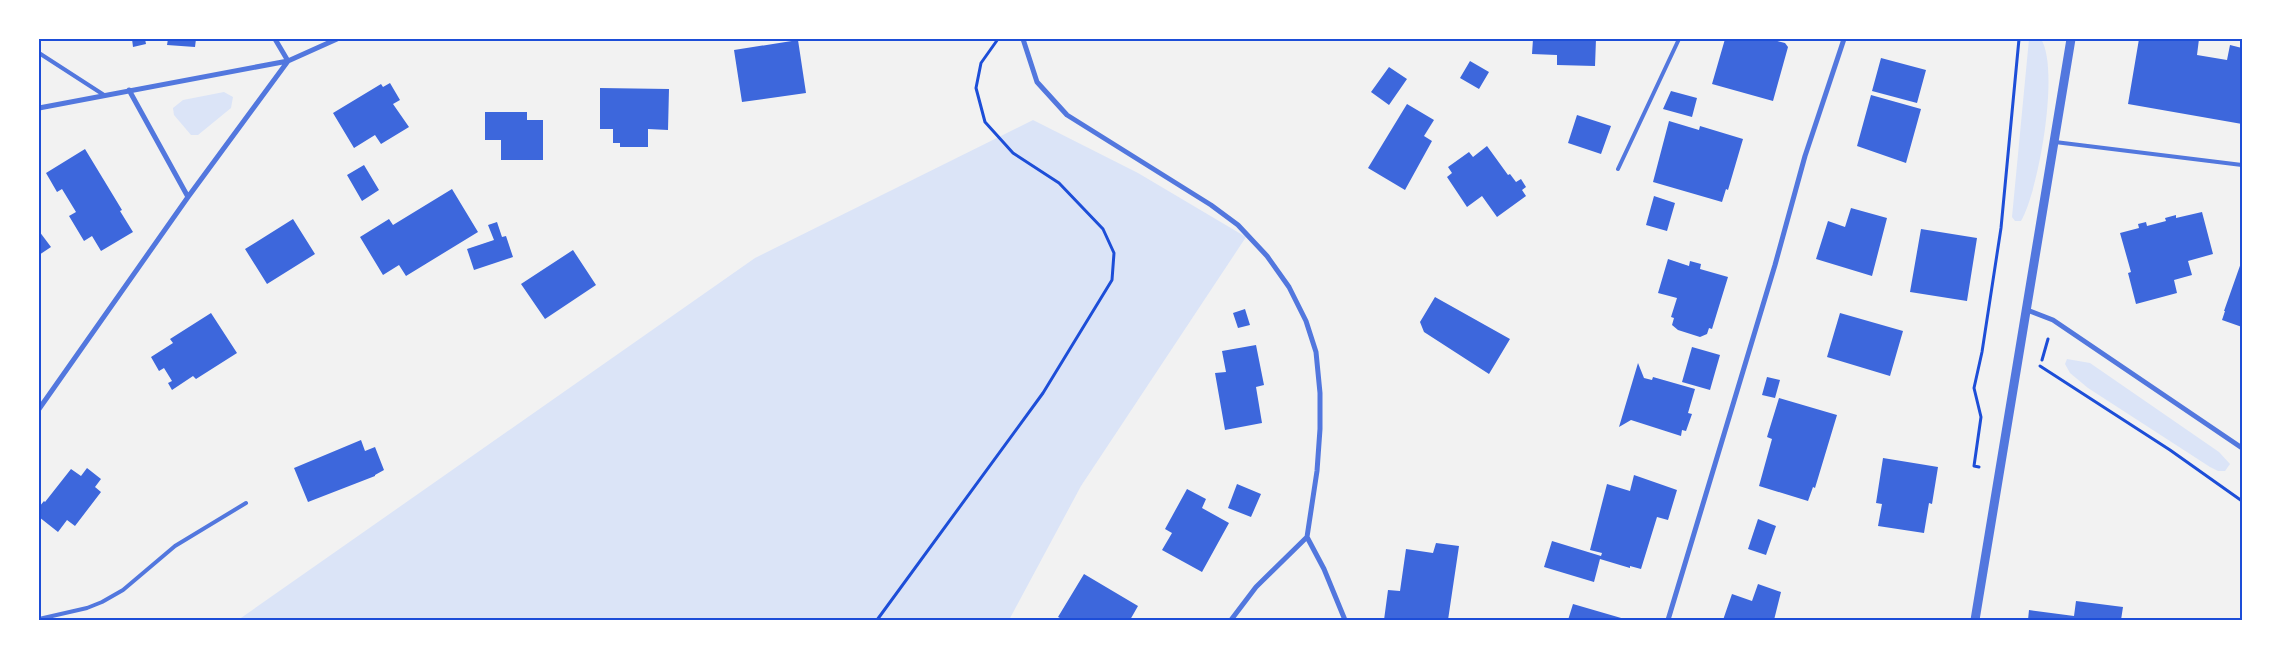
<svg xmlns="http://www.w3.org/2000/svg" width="2281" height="659" font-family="Montserrat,sans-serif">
<rect width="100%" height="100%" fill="#f2f2f2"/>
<!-- green -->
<path fill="#dbe4f7" d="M2029,39h12c19,30 -2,151 -20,182h-6l-3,-4z
M224,92l9,5 -2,11 -33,27h-7l-17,-20 -1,-7 10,-8z
M1033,120l105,53 108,64 -165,249 -72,134h-771l517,-362z
M2067,359l23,4 129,89 11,12 -5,7h-7l-8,-4 -122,-79 -18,-15 -5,-9z"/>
<!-- building -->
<path fill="#3d67dc" d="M132,39h13l1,5 -13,3z
M168,39h28l-1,8 -28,-2z
M1533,39h63l-1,27 -38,-1v-10l-25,-1z
M1725,39h45l15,4 3,4 -15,54 -61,-17z
M2139,39h60l-2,16 30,5 3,-15 12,3v76l-114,-20z
M798,40l8,53 -64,9 -8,-52z
M1881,58l45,12 -9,33 -45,-12z
M1470,61l19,11 -10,17 -19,-11z
M1389,67l18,12 -18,26 -18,-13z
M390,83l10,17 -7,4 16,23 -28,17 -6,-9 -21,13 -21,-35 48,-29 2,3z
M600,88l69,1 -1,41 -20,-1v18h-28v-4h-7v-14h-13z
M1671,91l26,7 -5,19 -29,-8z
M1871,95l50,14 -15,54 -49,-17z
M1407,104l27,16 -10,16 8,5 -27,49 -37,-22z
M485,112h42v8h16v40h-42v-20h-16z
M1577,115l34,11 -10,28 -33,-11z
M1669,121l30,9 1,-4 43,13 -15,51 -2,-1 -4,13 -69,-20z
M1487,146l21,29 2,-1 6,8 5,-3 5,8 -4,3 4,6 -29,21 -15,-21 -15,11 -20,-30 5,-4 -4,-6 21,-15 4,5z
M85,149l37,61 -2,1 13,21 -32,19 -9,-15 -8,5 -15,-25 7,-4 -14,-23 -5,3 -11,-19z
M364,165l15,25 -17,11 -15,-26z
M452,189l26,43 -72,44 -7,-11 -16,10 -23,-38 29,-18 4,6z
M1654,196l21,7 -8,28 -21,-6z
M1851,208l36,10 -15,58 -56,-17 12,-38 17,6z
M2202,212l11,42 -25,7 4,14 -18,5 3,13 -41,11 -8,-31 3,-1 -11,-39 19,-5 -1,-4 8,-2 1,4 19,-5 -1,-3 11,-3v3z
M293,219l22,35 -48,30 -22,-35z
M497,222l5,15 4,-1 7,21 -39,13 -7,-21 27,-9 -6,-15z
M1921,229l56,9 -10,63 -57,-9z
M39,231l12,16 -12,8z
M573,250l23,35 -51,34 -24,-35z
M1668,259l21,7 1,-5 11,3 -1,5 28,8 -16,52 -3,-1 -2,6 -7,3 -22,-7 -6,-5 2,-7 -3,-1 6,-19 -19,-5z
M2242,260v67l-20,-7 3,-9h-1z
M1435,297l75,42 -21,35 -65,-42 -4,-10z
M1245,309l5,16 -12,3 -5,-15z
M211,313l26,40 -41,26 -3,-3 -21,14 -4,-7 4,-2 -8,-13 -5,3 -8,-14 22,-14 -3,-4z
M1840,313l63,18 -13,45 -63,-19z
M1256,345l8,40 -8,2 6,36 -37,7 -10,-57 11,-1 -4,-21z
M1692,347l28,8 -10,35 -28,-8z
M1638,363l6,15 8,2 1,-3 42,12 -7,24 4,1 -6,17 -4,-1 -1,6 -50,-16 -12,7z
M1767,377l13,3 -5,18 -13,-3z
M1779,398l58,17 -22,73 -2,-1 -5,14 -49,-15 13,-47 -5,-2z
M361,440l4,11 10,-4 9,23 -9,5v1l-67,26 -14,-34z
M1883,458l55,9 -6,37 -3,-1 -5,30 -46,-7 4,-22 -6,-1z
M87,468l14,11 -6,8 6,5 -26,34 -8,-6 -9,12 -19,-15v-10l5,-6 1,1 26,-33 10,7z
M1634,475l43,15 -9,30 -11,-3 -16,52 -11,-3v2l-30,-9 -6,23 -50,-15 8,-26 49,15 1,-3 -12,-3 17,-66 23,7z
M1237,484l24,10 -10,23 -23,-9z
M1187,489l19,10 -4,9 27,15 -27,49 -40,-22 10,-17 -7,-4z
M1758,519l18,7 -10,29 -18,-6z
M1436,543l23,3 -11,74h-64l4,-30 12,1 6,-42 27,4z
M1084,574l54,32 -8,14h-66l-6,-3z
M1758,584l23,8 -7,28h-51l9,-26 20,7z
M2076,601l47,6 -2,13h-93l1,-10 45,6z
M1573,604l55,16h-60z"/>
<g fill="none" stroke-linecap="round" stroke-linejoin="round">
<!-- path -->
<path stroke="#1d4ed8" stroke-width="3" d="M2042,360l6,-21
M2040,366l130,84 72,51
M1979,467l-5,-1 7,-49 -7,-29 8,-36 19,-124 18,-189
M877,620l166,-227 69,-113 2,-27 -11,-24 -44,-46 -46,-30 -28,-31 -9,-34 5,-25 17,-24"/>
<!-- service -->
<path stroke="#5277de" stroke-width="4" d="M39,53l65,42
M2055,142l187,23
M1618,169l61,-130
M39,619l48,-11 15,-6 21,-12 52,-44 71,-43"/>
<!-- minor -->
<path stroke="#5277de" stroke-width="5" d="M1023,39l14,43 30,33 144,90 27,20 29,31 22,31 17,34 10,31 4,41v36l-3,42 -10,66 17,32 21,51
M129,90l59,107
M39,108l249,-47 49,-22
M2027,310l26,10 189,128
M39,409l149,-212 100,-136 -13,-22
M1231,620l25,-33 51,-50
M1668,620l107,-355 30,-109 39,-117"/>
<!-- tertiary -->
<path stroke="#5277de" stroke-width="9" d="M1975,620l96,-581"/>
</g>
<!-- border -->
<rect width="2281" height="659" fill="none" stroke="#ffffff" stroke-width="80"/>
<rect x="40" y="40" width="2201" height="579" fill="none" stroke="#1d4ed8" stroke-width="2"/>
</svg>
